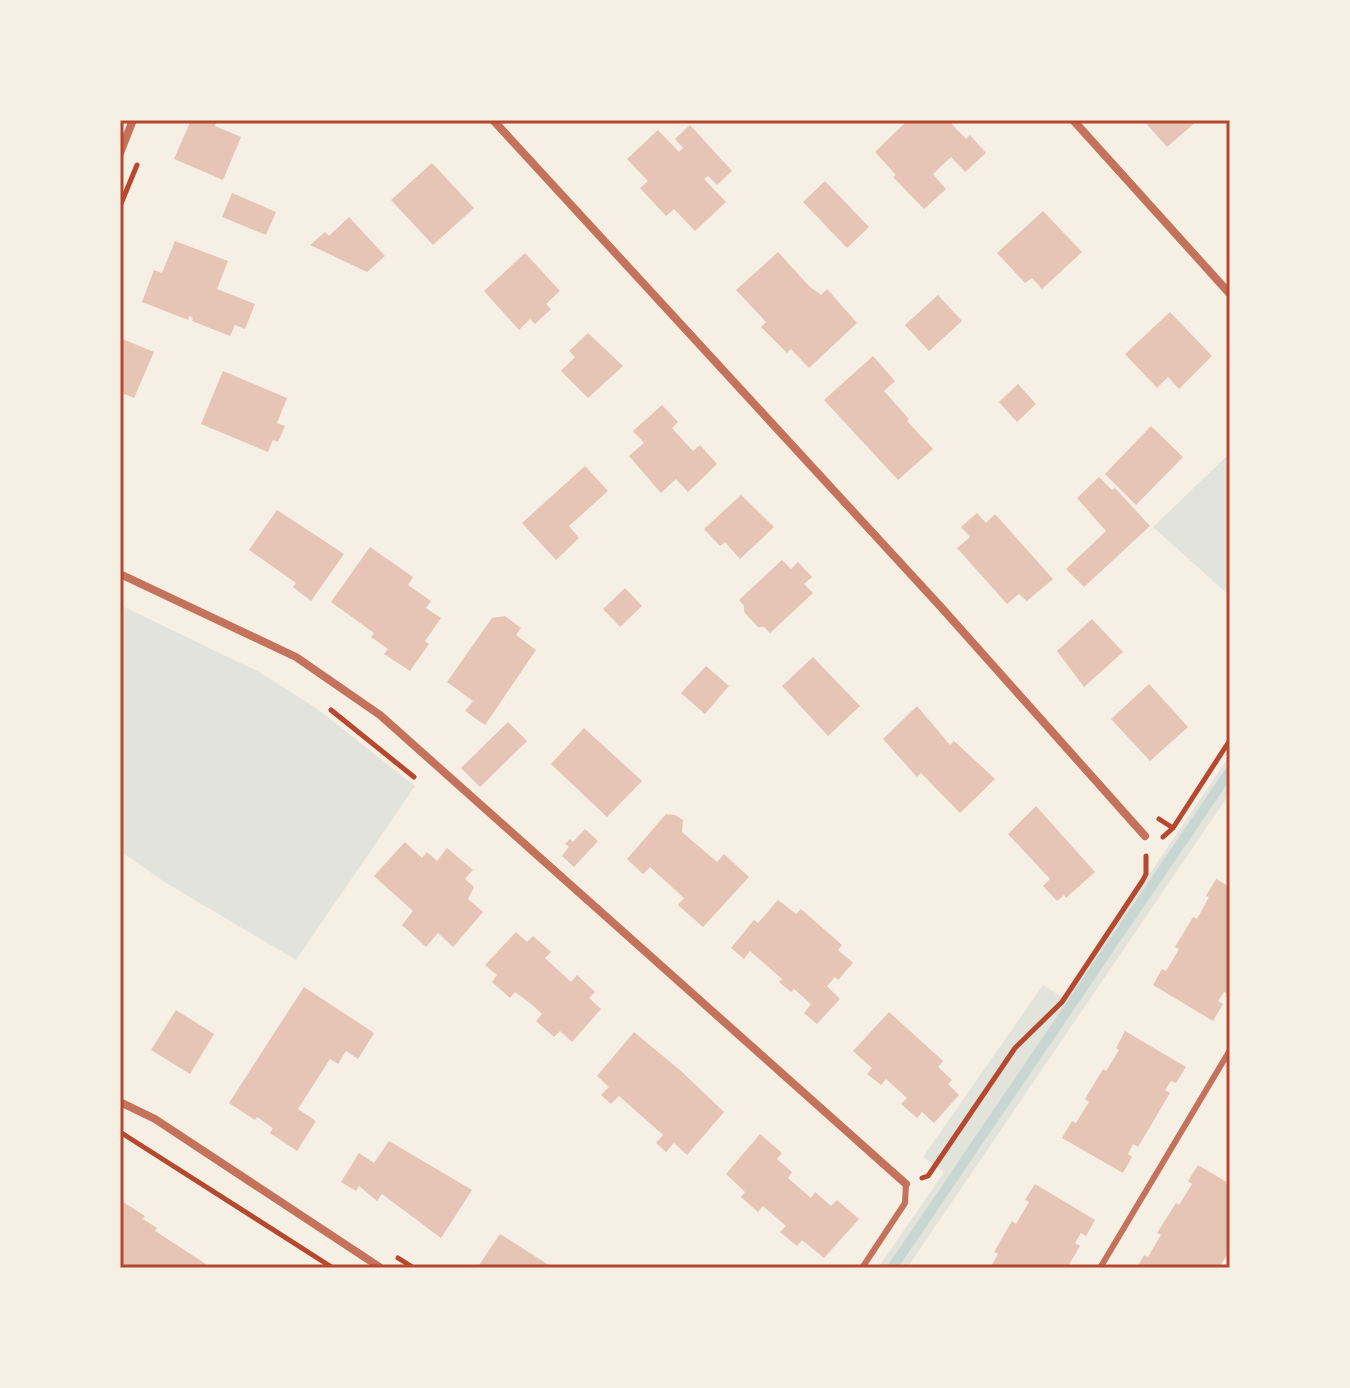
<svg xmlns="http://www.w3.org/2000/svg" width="1350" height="1388" font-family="Spectral,serif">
<rect width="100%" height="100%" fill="#f6efe4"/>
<!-- green -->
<path fill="#e2e4dc" d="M1230,453v143l-77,-69z
M120,605l139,67 57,36 99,78 -119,174 -130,-77 -46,-32z
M1230,755v38l-323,475h-29l66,-96 -21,-15 120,-172 22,14z"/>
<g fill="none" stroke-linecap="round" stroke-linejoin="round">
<!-- stream -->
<path stroke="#c9d6d2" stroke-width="10" d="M892,1268l338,-497"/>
</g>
<!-- building -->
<path fill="#e6c5b7" d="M191,120h26l-2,6 26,11 -18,43 -49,-21z
M908,120h40l18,19 4,-4 16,18 -21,19 -14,-15 -18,17 13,15 -22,20 -31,-32 3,-2 -21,-23z
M1143,120h55l-31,27z
M690,125l42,46 -15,14 -9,-9 -4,3 22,23 -31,29 -21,-22 -8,7 -12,-13 -14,-15 8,-7 -21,-22 31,-29 21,22 4,-4 -8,-9z
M432,163l42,45 -41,37 -42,-45z
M825,181l44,46 -22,21 -44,-46z
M232,193l44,19 -10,23 -44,-18z
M1043,211l39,41 -40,37 -10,-11 -7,5 -28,-30z
M349,217l36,39 -18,16 -57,-27 15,-13 4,4z
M175,241l53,20 -11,28 38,15 -10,25 -10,-4 -5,11 -38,-15 1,-3 -4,-2 -1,4 -46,-18 12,-32 8,3z
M778,252l31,34 12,9 6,-6 30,34 -48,45 -18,-19 -4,4 -26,-26 5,-5 -30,-32z
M525,253l35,38 -14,13 5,5 -16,15 -5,-5 -11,11 -35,-39z
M938,295l24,26 -33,30 -24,-26z
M1170,312l42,44 -33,33 -11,-12 -11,11 -32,-34z
M588,333l35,33 -35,32 -27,-27 14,-14 -6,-6z
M120,338l34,14 -20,46 -14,-6z
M873,356l22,25 -11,10 25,28 -2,2 26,28 -35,31 -74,-80z
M223,371l64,27 -10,25 8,3 -7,16 -5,-2 -5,12 -67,-28z
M1018,384l18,20 -19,18 -18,-20z
M662,405l16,17 -6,6 10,11 11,12 7,-6 17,19 -29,28 -12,-13 -15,14 -32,-37 15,-13 -11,-12z
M1151,426l32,31 -47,48 -31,-31z
M585,466l23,25 -39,35 10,12 -23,22 -34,-37z
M1099,477l13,13 3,-2 35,38 -66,61 -18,-18 40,-38 -29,-33z
M741,495l33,32 -34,32 -15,-17 -5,4 -16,-17z
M277,510l67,44 -33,47 -18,-14 3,-4 -47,-33z
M977,513l9,10 9,-9 58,65 -26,22 -8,-7 -12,10 -50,-56 13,-11 -9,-10z
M370,547l43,30 -5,8 23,16 -5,7 15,10 -16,23 4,3 -19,27 -26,-17 4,-5 -17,-12 3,-4 -43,-31z
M782,560l9,9 7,-7 14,15 -8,7 9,9 -43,40 -6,-6h-6l-14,-15v-6l-5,-6z
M625,588l17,18 -22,21 -17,-18z
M505,616l16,12 -5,7 20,15 -51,75 -20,-14 8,-10 -26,-19 45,-64z
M1092,619l31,33 -39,35 -27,-36z
M813,657l47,49 -32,30 -46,-50z
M706,666l23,20 -24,28 -24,-21z
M1149,684l39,43 -38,34 -39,-42z
M917,706l33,39 4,-4 41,38 -35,34 -39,-40 -4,4 -34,-38z
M508,722l19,19 -47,46 -19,-19z
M584,728l58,53 -35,36 -56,-53z
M1036,806l59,66 -29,26 -2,-3 -7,6 -14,-15 7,-7 -42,-45z
M666,814l9,1 8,5 -1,12 35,30 7,-8 25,23 -46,50 -25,-22 6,-7 -34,-31 -7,7 -16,-15z
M585,829l13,12 -24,26 -12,-11 7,-9 -4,-3 5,-5 3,3z
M405,842l17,16 5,-6 10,9 10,-13 26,22 -8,9 9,8 -6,12 15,13 -30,35 -15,-14 -12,14 -24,-22 11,-14 -39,-35z
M1216,879l14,8v105l-2,2 -4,-2 -6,9 5,3 -10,17 -60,-36 9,-16 4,2 13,-22 -4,-2 18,-30 4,2 12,-22 -3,-1z
M778,900l18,14 5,-5 41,36 -4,5 15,13 -15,17 -3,-3 -8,9 13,13 -23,25 -13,-11 7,-9 -17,-15 -3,3 -12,-10 3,-3 -32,-28 -6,8 -13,-11 23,-28 4,3z
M516,932l11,10 6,-6 18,16 -6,6 26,24 6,-7 18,17 -6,6 12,11 -29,33 -12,-11 -6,6 -18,-16 6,-7 -12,-11 -15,-11 -5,6 -18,-16 5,-7 -12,-10z
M304,987l70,46 -16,26 -12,-8 -8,13 -8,-5 -32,50 18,12 -19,30 -27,-18 3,-5 -16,-11 -2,3 -26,-17z
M176,1010l38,24 -24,40 -39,-24z
M889,1012l54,49 -5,6 14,13 -4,4 11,11 -25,28 -12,-11 -5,6 -16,-14 6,-6 -21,-19 -5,6 -14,-11 5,-6 -19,-17z
M1125,1031l61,36 -10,16 -5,-2 -6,9 5,3 -32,54 -5,-3 -5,10 4,3 -9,16 -61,-35 10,-17 4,2 13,-21 -4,-3 18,-30 3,2 13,-21 -3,-2z
M634,1032l47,39 43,41 -37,43 -13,-12 -8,9 -10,-9 7,-8 -44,-39 -8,8 -10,-9 8,-8 -12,-11z
M760,1134l22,19 -5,6 15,13 -4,6 23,20 4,-6 16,14 6,-6 22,19 -35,39 -22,-18 -5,6 -17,-14 6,-6 -23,-20 -5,6 -17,-15 4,-5 -19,-18z
M389,1141l83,49 -31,48 -59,-44 -5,7 -18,-15 -3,5 -15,-9 18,-29 15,10z
M1198,1165l32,19v65l-3,6 -8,13h-82l7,-13 4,2 13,-22 -4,-2 19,-30 3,2 13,-21 -4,-3z
M1035,1184l60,36 -9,16 -5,-3 -6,10 5,3 -13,22h-77l8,-14 -4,-2 18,-31 4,3 13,-22 -4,-2z
M120,1200l25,16 -2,3 14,9 -2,3 57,37h-92z
M500,1234l44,28 9,6h-76z"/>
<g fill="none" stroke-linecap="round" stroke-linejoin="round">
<!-- path -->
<path stroke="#b5482f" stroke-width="5" d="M120,206l17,-41
M331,710l83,67
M1159,819l14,9
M1163,837l10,-9 57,-88
M120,1132l213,136
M922,1178l6,-2 87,-128 47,-46 81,-122 3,-6v-18
M398,1258l16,10"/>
<!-- service -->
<path stroke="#c5725c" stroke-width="6" d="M862,1268l43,-65 1,-19
M1100,1268l130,-218"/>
<!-- minor -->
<path stroke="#c5725c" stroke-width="8" d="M493,120l447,486 205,230
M1073,120l157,174
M120,153l13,-33
M120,574l176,83 84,58 526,469
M120,1102l35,17 226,149"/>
</g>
<!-- border -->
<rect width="1350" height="1388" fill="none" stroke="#f6efe4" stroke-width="244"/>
<rect x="122" y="122" width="1106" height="1144" fill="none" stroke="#b5482f" stroke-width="3"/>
</svg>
